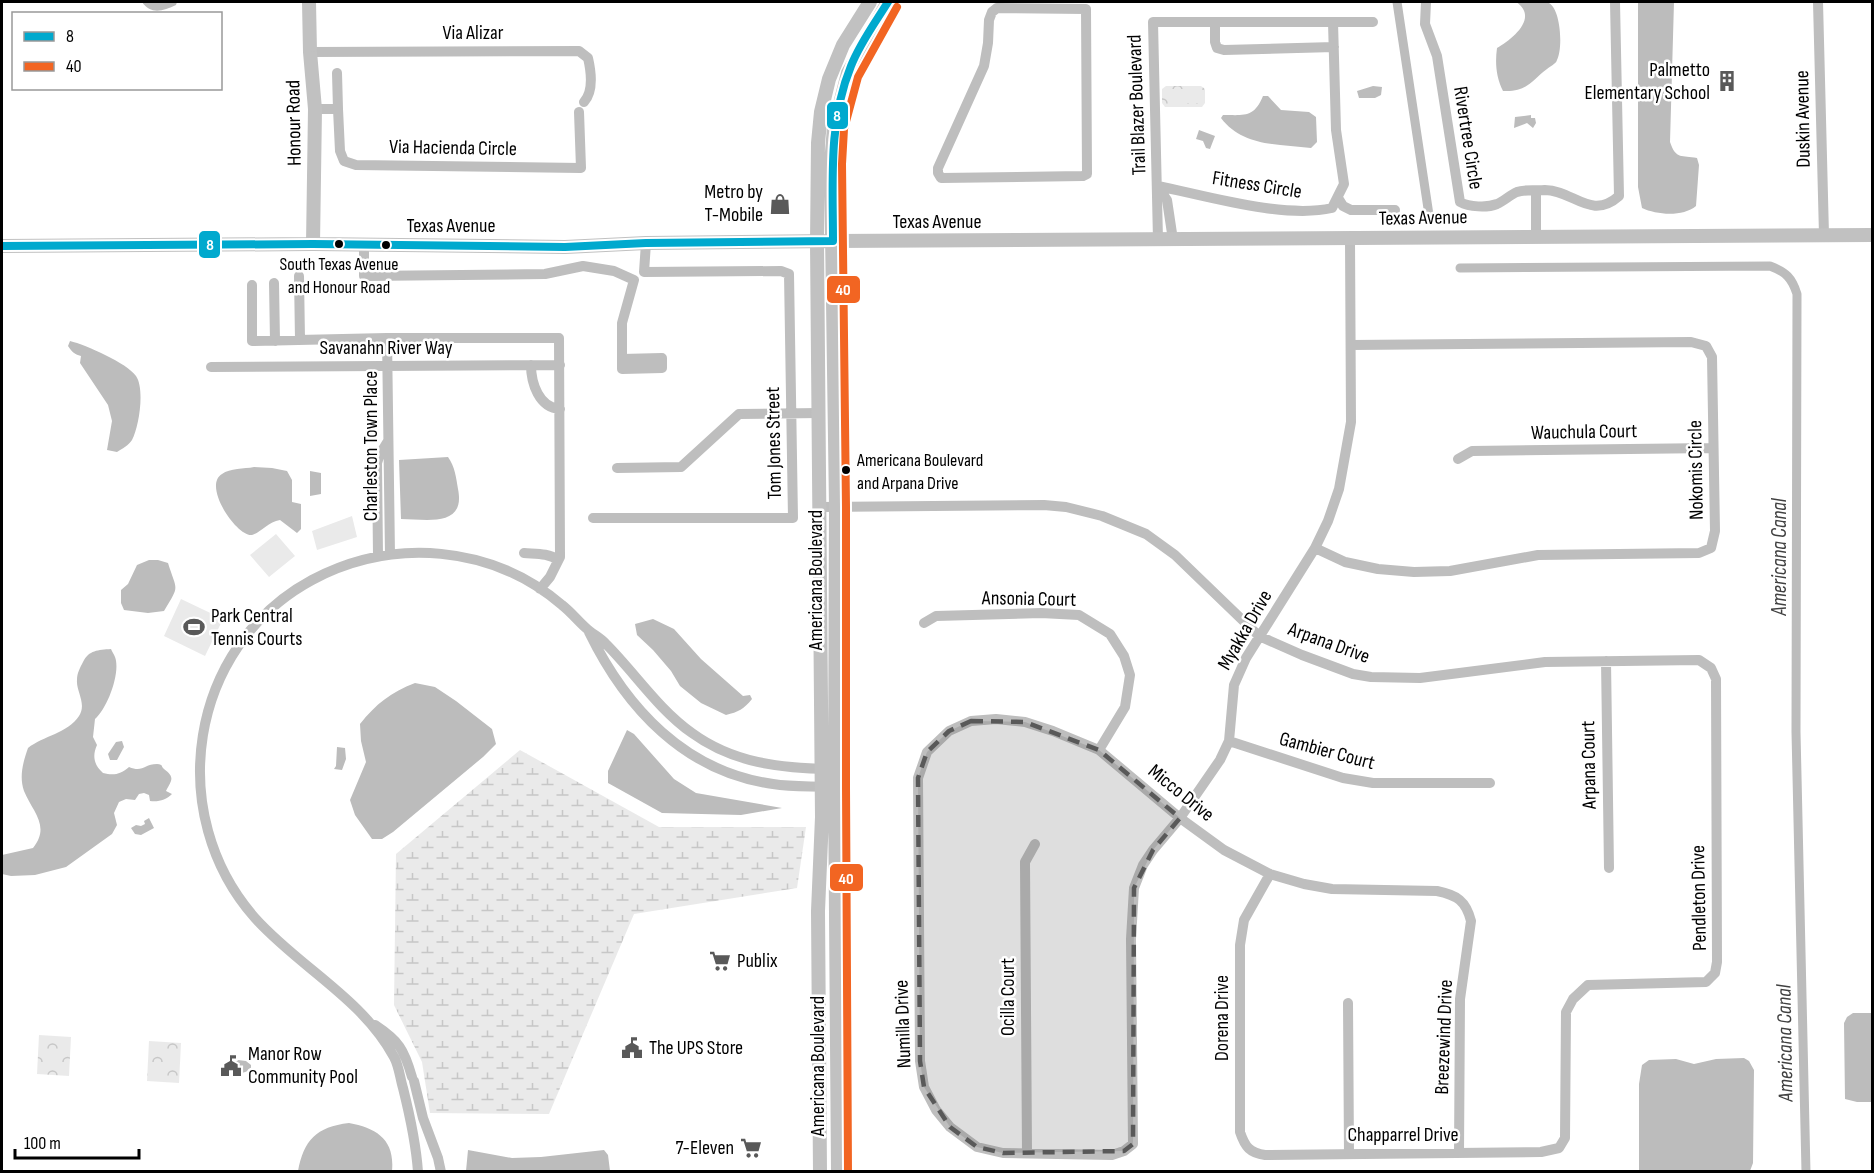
<svg xmlns="http://www.w3.org/2000/svg" width="1874" height="1173" font-family="'Sofia Sans Condensed',sans-serif">
<defs>
<pattern id="forest-crowns" width="20" height="18" patternUnits="userSpaceOnUse" patternTransform="scale(1.5)"><rect width="20" height="18" fill="#eaeaea"/><path d="M2 6a3 3 0 1 1 6 0M12 15a3 3 0 1 1 6 0" fill="none" stroke="#c7c7c7"/></pattern>
<pattern id="wetland-marsh" width="20" height="14" patternUnits="userSpaceOnUse" patternTransform="scale(1.5)"><rect width="20" height="14" fill="#eaeaea"/><path d="M1 5h8M5 5V1M11 12h8M15 12V8" fill="none" stroke="#c7c7c7"/></pattern>
</defs>
<rect width="100%" height="100%" fill="#fff"/>
<!-- forest -->
<path fill="url(#forest-crowns)" d="M1166,86h35l4,3v14l-3,4h-37l-3,-4v-14z
M39,1035l32,2 -2,39 -32,-2z
M149,1041l32,2 -2,40 -32,-2z"/>
<!-- wetland -->
<path fill="url(#wetland-marsh)" d="M520,750l139,77h147l-9,61 -163,26 -85,200 -119,-1 -8,-51 -28,-57 2,-151z"/>
<!-- garden -->
<path fill="#eaeaea" d="M1169,89h30v14h-30z
M352,516l5,21 -40,13 -5,-19z
M276,534l19,22 -26,21 -19,-22z
M181,599l42,20 -18,37 -41,-20z"/>
<!-- water -->
<path fill="#bcbcbc" d="M142,2h35l-1,3c-13,6 -25,10 -34,-3z
M1516,2c9,-1 25,-2 33,1 12,7 14,46 8,57 -1,4 -7,6 -10,9 -17,13 -20,23 -44,22 -7,-14 -8,-28 -6,-43 16,-9 42,-31 19,-46z
M1638,2h36l-4,140c6,18 12,13 27,16l2,7 -3,41c-13,11 -39,9 -54,2l-4,-21z
M1373,86l9,1 -1,8 -6,3h-16l-2,-7z
M1263,96h5l13,14 28,2 7,5 1,25 -6,6c-32,-4 -68,-1 -90,-30l2,-3c21,0 31,3 40,-19z
M1531,115v3h4l1,5 -3,5 -6,-5 -13,5 1,-11z
M1199,130l16,6 -5,13 -4,-1 -3,-7 -7,-2z
M70,341c16,4 57,22 66,35 9,13 3,51 -4,64 -3,5 -10,9 -15,12l-10,-2 5,-29 -4,-16 -28,-42 1,-7c-7,-2 -9,-4 -13,-10z
M448,457c7,10 8,20 10,32 8,39 -32,30 -57,30l-2,-59z
M254,467l18,1 15,3 5,9v22l9,2v25l-4,4 -17,-13c-12,2 -20,13 -28,15 -15,2 -50,-49 -30,-61 8,-6 22,-5 32,-7z
M310,471l11,2v21l-11,2z
M149,560h9l10,3c9,29 12,21 -4,48l-16,2 -24,-3 -3,-7v-13l7,-6 9,-19z
M653,619l21,10 27,30 42,37 7,-1 2,4c-8,10 -14,13 -26,16l-25,-12 -21,-17 -9,-15 -18,-21 -16,-15 -2,-11z
M111,649c1,3 3,5 4,8 6,16 -8,52 -20,62l-2,18 4,8c-5,11 -3,20 6,28 11,3 18,1 26,-6 14,6 15,-3 28,-3 7,1 3,1 7,5 11,8 8,11 2,22l6,3c-6,6 -13,8 -22,7l-1,-6 -5,-2 -5,1 -4,6 -9,-1 -7,3 -5,11 3,12 -5,9 -46,33 -31,8 -24,1 -9,-2v-19l31,-7c18,-22 -1,-37 -9,-57 -5,-14 -1,-29 4,-43 15,-12 40,-15 51,-32 8,-12 -3,-25 -2,-36 0,-7 3,-12 6,-18 6,-12 15,-12 28,-13z
M415,683l20,4 21,14 36,28 4,15 -13,13 -90,75 -11,7h-10l-17,-24 -5,-15 16,-38 -5,-21 -1,-17c16,-20 31,-32 55,-41z
M627,730l7,4 40,45 22,14 86,15 -41,7 -79,-2 -54,-30v-12z
M122,741l2,6 -7,13h-7l-2,-6 8,-12z
M337,747l8,1 1,11 -4,11 -8,-1 2,-3z
M149,818l5,10 -13,7 -6,-1 -4,-6 5,-3 5,1 4,-2 -1,-3z
M1853,1013h19v89h-15l-12,-3 -1,-76 3,-6z
M1744,1058l5,3 5,9 -1,93 -3,8h-111v-87l3,-19 7,-5 27,-1 18,5 22,-5z
M238,1060l8,1 5,4v4c-8,5 -12,5 -20,-1l1,-4z
M349,1123c28,5 46,17 43,48h-94c6,-31 18,-44 51,-48z
M468,1150l44,8 29,-1 63,-7 4,5 2,16h-144z"/>
<g fill="none" stroke-linecap="round" stroke-linejoin="round">
<!-- canal -->
<path stroke="#bcbcbc" stroke-width="9" d="M1397,2l32,213
M1460,268l310,-2c16,6 22,12 27,28l-1,438 10,440"/>
<!-- street -->
<path stroke="#bebebe" stroke-width="10" d="M1426,2l-1,22 12,32 23,146c9,5 27,6 37,2 7,-3 13,-9 20,-12 8,-3 20,-1 28,-2 28,0 46,31 74,6l-4,-194
M1818,2l6,233
M997,8l89,1 1,165 -4,2 -142,2 -3,-5v-5l46,-102 4,-23 1,-23 3,-8z
M1333,22h40
M1215,23v19l2,6 7,2 110,-3
M310,52l269,-1 9,7c3,13 6,33 -4,44
M337,73l1,36
M315,109h23l2,42 4,10 12,4 225,3 -2,-56
M1158,187l9,13 6,40
M1536,191v45
M1338,198l5,8 8,4h44
M1350,239l1,183 -12,67 -11,32 -13,27 -69,110 -12,27 -5,56 -9,19 -40,58 -27,32 -10,15 -9,23 -3,51 2,205 -9,7 -12,4 -109,-2 -26,-6 -27,-20 -14,-17 -12,-23 -4,-26 -2,-283 9,-26 22,-21 22,-10 25,-2 29,3 28,9 46,19 81,68 44,32 46,24 34,10 28,5 105,2c20,4 29,10 34,30l-11,78 -1,154
M1158,240l-5,-218h180l3,108 8,54 -12,24c-48,11 -125,-12 -174,-22
M364,245v31l181,-2 38,-8 31,5 20,9 -12,43v46l40,-1v-10l-40,1
M299,276l1,64
M274,283l1,58
M252,285v56l135,-3h172l1,219 -10,20 -10,12
M387,338l3,217
M531,365c0,18 8,43 29,44
M211,367l349,-2
M1458,459l14,-8 241,-3
M617,468l64,-1 58,-53 80,-1
M820,507l224,-2 22,2 36,9 44,18 29,21 84,81 43,19 51,19 18,3 49,1 125,-16 154,-2 12,8 5,11 1,283 -2,11 -9,9 -118,3 -15,14 -7,13 -1,126 -6,10 -18,4 -276,3c-15,-2 -20,-8 -25,-23v-187l4,-25 26,-46
M593,518h200l-4,-244 -8,-3 -137,1 2,-29
M1315,548l30,14 33,7 36,3 36,-1 88,-16 161,-2 12,-5 4,-17 -3,-174 -6,-11 -15,-4 -340,3
M524,553c13,1 24,0 34,7
M378,556l-1,-93 3,-9 8,-13
M924,623l12,-7 105,-3 38,2 31,19 14,22 6,19 -5,32 -26,43
M589,632c37,76 96,140 184,152 19,3 37,2 56,3
M1606,661l3,207
M1229,741l114,37 30,5h117
M1348,1003l1,151
M375,1025c24,16 29,24 37,52
M414,1081l9,37 15,40 3,14
M1027,1153l-2,-291 10,-18
M418,1172c-2,-29 -8,-56 -15,-84 -3,-10 -4,-22 -9,-31 -32,-59 -95,-90 -139,-139 -91,-103 -67,-271 57,-338 81,-43 180,-35 250,25 9,7 16,16 24,23 6,6 14,9 20,16 29,29 52,65 86,89 41,30 88,35 137,36"/>
<!-- secondary -->
<path stroke="#c1c1c1" stroke-width="14" d="M309,2l1,50 5,57 -2,135
M2,246l311,-2 252,3 81,-4 187,-2 1039,-6
M820,1172l-2,-261 4,-94 -5,-575 1,-99 3,-31 8,-33 14,-34 27,-43
M838,1172l-3,-385 1,-280 -5,-343 3,-37 14,-54 40,-71"/>
<defs>
<path id="bus-1" d="M833,241c0,-59 -5,-119 18,-175 9,-23 24,-43 37,-64
M2,246l311,-2 252,3 81,-4 187,-2"/>
<path id="bus-2" d="M848,1172l-2,-385v-280l-4,-343 2,-35 14,-52 39,-70"/>
</defs>
<!-- bus-1 casing -->
<use href="#bus-1" stroke="#fff" stroke-width="12"/>
<!-- bus-2 casing -->
<use href="#bus-2" stroke="#fff" stroke-width="12"/>
<!-- bus-1 -->
<use href="#bus-1" stroke="#00a9ce" stroke-width="8"/>
<!-- bus-2 -->
<use href="#bus-2" stroke="#f26522" stroke-width="8"/>
</g>
<!-- marked area -->
<path fill="#595959" fill-opacity="0.2" stroke="#595959" stroke-width="4.5" stroke-dasharray="12 8" stroke-linejoin="round" d="M971,721l54,1 74,28 81,68 -27,32 -19,38 -1,256 -9,7 -121,2 -26,-6 -27,-20 -26,-40 -4,-26 -2,-283 9,-26 22,-21z"/>
<!-- icons -->
<defs>
<symbol id="building-bare" viewBox="-9 -9 18 18"><path d="M-4-6H4V6H1V3H-1V6H-4ZM-2.5-4.3h1.7v1.8h-1.7ZM.8-4.3h1.7v1.8H.8ZM-2.5-1h1.7V.8h-1.7ZM.8-1h1.7V.8H.8Z" fill="#595959" stroke="#fff" stroke-width="2.5" paint-order="stroke"/></symbol>
<symbol id="shop-bare" viewBox="-9 -9 18 18"><path d="M-5-2.5h2.3a2.7 3.5 0 0 1 5.4 0H5L5.5 6h-11ZM-1.5-2.5h3a1.5 2.3 0 0 0-3 0Z" fill="#595959" stroke="#fff" stroke-width="2.5" paint-order="stroke"/></symbol>
<symbol id="stadium-bare" viewBox="-9 -9 18 18"><path d="M0-5a6.5 5 0 1 0 0 10a6.5 5 0 1 0 0-10ZM-3.5-1.8h7v3.6h-7Z" fill="#595959" stroke="#fff" stroke-width="2.5" paint-order="stroke"/></symbol>
<symbol id="supermarket-bare" viewBox="-9 -9 18 18"><path d="M-6-5.5h2.5l.6 2H6L4.5 2H-2.5L-4.4-4H-6ZM-1.5 3.2a1.3 1.3 0 1 0 .1 0ZM3 3.2a1.3 1.3 0 1 0 .1 0Z" fill="#595959" stroke="#fff" stroke-width="2.5" paint-order="stroke"/></symbol>
<symbol id="civic-bare" viewBox="-9 -9 18 18"><path d="M-.6-6.5H3V-4.5H.6V-3L4-1V1h2V6H-6V1h2V-1L-.6-3ZM-1.2 2.5V6h2.4V2.5Z" fill="#595959" stroke="#fff" stroke-width="2.5" paint-order="stroke"/></symbol>
</defs>
<g fill-rule="evenodd">
<use href="#building-bare" x="1712" y="66" width="30" height="30"/>
<use href="#shop-bare" x="765" y="189" width="30" height="30"/>
<use href="#stadium-bare" x="179" y="612" width="30" height="30"/>
<use href="#supermarket-bare" x="705" y="946" width="30" height="30"/>
<use href="#civic-bare" x="617" y="1033" width="30" height="30"/>
<use href="#civic-bare" x="216" y="1051" width="30" height="30"/>
<use href="#supermarket-bare" x="736" y="1133" width="30" height="30"/>
</g>
<!-- markers -->
<g fill="#000" stroke="#fff" stroke-width="2">
<circle cx="339" cy="244" r="5"/>
<circle cx="386" cy="245" r="5"/>
<circle cx="846" cy="470" r="5"/>
</g>
<g text-anchor="middle" dominant-baseline="central" stroke-width="5" stroke-linejoin="round" paint-order="stroke">
<!-- bus labels -->
<g font-size="18" fill="#000" stroke="#fff">
<text x="339" y="264">South Texas Avenue<tspan x="339" dy="23">and Honour Road</tspan></text>
<text x="857" y="460" text-anchor="start">Americana Boulevard<tspan x="857" dy="23">and Arpana Drive</tspan></text>
</g>
<!-- street labels -->
<g font-size="20" fill="#000" stroke="#fff">
<text x="473" y="33">Via Alizar</text>
<text transform="translate(1137 105) rotate(-92)">Trail Blazer Boulevard</text>
<text transform="translate(1803 119) rotate(-91)">Duskin Avenue</text>
<text transform="translate(294 123) rotate(-91)">Honour Road</text>
<text transform="translate(1468 138) rotate(81)">Rivertree Circle</text>
<text transform="translate(453 148) rotate(1)">Via Hacienda Circle</text>
<text transform="translate(1257 185) rotate(9)">Fitness Circle</text>
<text transform="translate(1423 218) rotate(-1)">Texas Avenue</text>
<text x="937" y="222">Texas Avenue</text>
<text x="451" y="226">Texas Avenue</text>
<text x="386" y="348">Savanahn River Way</text>
<text transform="translate(1584 432) rotate(-1)">Wauchula Court</text>
<text transform="translate(774 443) rotate(-91)">Tom Jones Street</text>
<text transform="translate(371 446) rotate(-90)">Charleston Town Place</text>
<text transform="translate(1696 470) rotate(-91)">Nokomis Circle</text>
<text transform="translate(816 580) rotate(-90)">Americana Boulevard</text>
<text transform="translate(1029 599) rotate(1)">Ansonia Court</text>
<text transform="translate(1245 630) rotate(-60)">Myakka Drive</text>
<text transform="translate(1329 643) rotate(20)">Arpana Drive</text>
<text transform="translate(1327 751) rotate(15)">Gambier Court</text>
<text transform="translate(1589 765) rotate(-91)">Arpana Court</text>
<text transform="translate(1181 793) rotate(39)">Micco Drive</text>
<text transform="translate(1699 898) rotate(-91)">Pendleton Drive</text>
<text transform="translate(1008 997) rotate(-90)">Ocilla Court</text>
<text transform="translate(1222 1018) rotate(-90)">Dorena Drive</text>
<text transform="translate(903 1024) rotate(-92)">Numilla Drive</text>
<text transform="translate(1444 1037) rotate(-88)">Breezewind Drive</text>
<text transform="translate(818 1066) rotate(-90)">Americana Boulevard</text>
<text x="1403" y="1135">Chapparrel Drive</text>
</g>
<!-- poi labels -->
<g font-size="20" fill="#000" stroke="#fff" text-anchor="start">
<text x="1710" y="70" text-anchor="end">Palmetto<tspan x="1710" dy="23">Elementary School</tspan></text>
<text x="763" y="192" text-anchor="end">Metro by<tspan x="763" dy="23">T-Mobile</tspan></text>
<text x="211" y="616">Park Central<tspan x="211" dy="23">Tennis Courts</tspan></text>
<text x="737" y="961">Publix</text>
<text x="649" y="1048">The UPS Store</text>
<text x="248" y="1054">Manor Row<tspan x="248" dy="23">Community Pool</tspan></text>
<text x="734" y="1148" text-anchor="end">7-Eleven</text>
</g>
<!-- water labels -->
<g font-size="21" font-style="italic" fill="#404040" stroke="#fff">
<text transform="translate(1779 557) rotate(-90)">Americana Canal</text>
<text transform="translate(1785 1043) rotate(-91)">Americana Canal</text>
</g>
</g>
<g stroke="#fff" stroke-width="2">
<rect x="826" y="101" width="23" height="29" rx="6" fill="#00a9ce"/>
<rect x="198" y="230" width="23" height="29" rx="6" fill="#00a9ce"/>
<rect x="826" y="275" width="35" height="29" rx="6" fill="#f26522"/>
<rect x="829" y="863" width="35" height="29" rx="6" fill="#f26522"/>
</g>
<g font-size="16" text-anchor="middle" font-weight="bold" fill="#fff">
<text x="837" y="121">8</text>
<text x="210" y="250">8</text>
<text x="843" y="295">40</text>
<text x="846" y="884">40</text>
</g>
<!-- border -->
<rect width="1874" height="1173" fill="none" stroke="#000000" stroke-width="6"/>
<!-- legend -->
<rect x="12" y="12" width="210" height="78" fill="#ffffff" stroke="#999999" stroke-width="1.5"/>
<rect x="24" y="32" width="30" height="9" fill="#00a9ce" stroke="#999999" stroke-width="1.5"/>
<text x="66" y="42" font-size="18" fill="#000000">8</text>
<rect x="24" y="62" width="30" height="9" fill="#f26522" stroke="#999999" stroke-width="1.5"/>
<text x="66" y="72" font-size="18" fill="#000000">40</text>
<!-- scale -->
<path d="M15 1149v9h124v-9" fill="none" stroke="#000000" stroke-width="3"/>
<text x="24" y="1149" font-size="18" fill="#000000" stroke="#ffffff" stroke-width="4.5" paint-order="stroke">100 m</text>
</svg>
